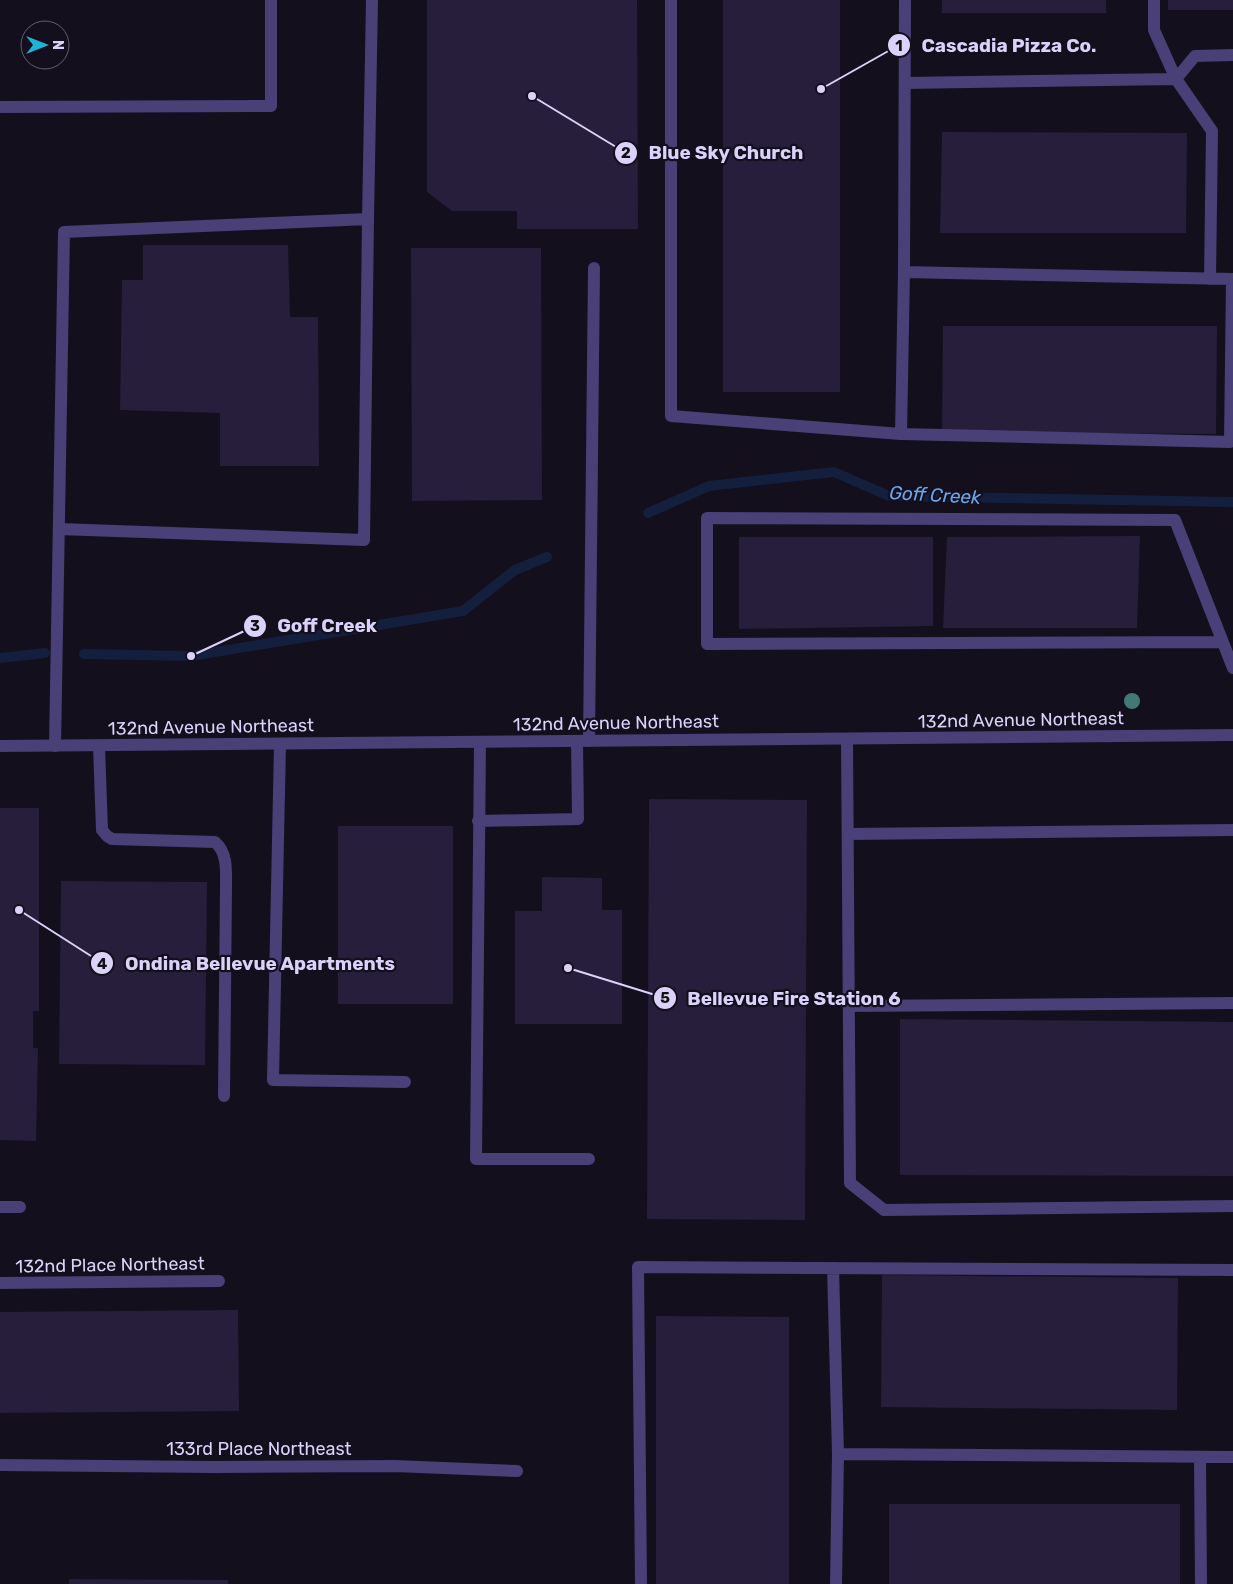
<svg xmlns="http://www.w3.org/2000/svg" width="1233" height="1584" font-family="Rubik,sans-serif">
<rect width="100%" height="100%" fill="#130f1d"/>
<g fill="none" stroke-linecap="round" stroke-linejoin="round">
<!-- stream -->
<path stroke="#131f3d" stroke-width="10" d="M648,513l61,-27 125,-14 55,24 344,6
M84,654l107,2 272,-45 52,-41 32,-13
M0,658l45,-5"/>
</g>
<!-- building -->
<path fill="#271e3c" d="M427,0h210l1,229h-121v-18h-65l-25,-19z
M723,0h117v392h-117z
M942,0h164v13h-164z
M1168,0h65v10h-65z
M942,132l245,1 -1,100h-246z
M143,245h145l2,72h28l1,149h-99v-53l-100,-3 2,-130h21z
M411,248h130l1,252 -130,1z
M943,326h274l-1,108 -274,-2z
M1140,536l-3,92h-194l4,-91z
M739,537h194v89l-194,3z
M649,799l158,1 -2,420 -158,-1z
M0,808h39v203h-6v37h5l-2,93 -36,-1z
M338,826h115v178h-115z
M542,877l60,1v32h20v114h-107v-113h27z
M61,881l146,1 -2,183 -146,-1z
M900,1019l333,3v154l-333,-1z
M882,1275l296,3 -1,132 -296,-3z
M238,1310l1,101 -239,2v-101z
M656,1316l133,1v267h-133z
M889,1504h291v80h-291z
M69,1579l159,1v4h-159z"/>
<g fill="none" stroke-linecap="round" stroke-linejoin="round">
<!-- service -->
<path stroke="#484076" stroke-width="12" d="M671,0v416l230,18
M905,0l-1,272 -3,162 329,8 2,-163
M1154,0v30l22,49 36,52 -2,148
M905,83l271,-4 19,-23 38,-1
M0,107l271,-1v-106
M904,272l329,7
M59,529l305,11 4,-321 4,-219
M1223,642l-516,2v-126l468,2 58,148
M847,739l3,444 34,27 349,-4
M589,741l5,-473
M480,742l-4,417h113
M280,744l-7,336 132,2
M55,746l9,-514 304,-13
M99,746l3,84 5,6 5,3 103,3c13,11 11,30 11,46l-2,208
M478,821l100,-2 -1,-78
M848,834l385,-4
M849,1006l384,-3
M0,1207h20
M833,1268l5,186
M0,1283l219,-2
M1200,1457l1,127
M0,1465l214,2 181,-1 122,5
M641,1584l-3,-317 595,3
M836,1584l2,-130 395,3"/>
<!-- tertiary -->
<path stroke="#484076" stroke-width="12" d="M0,746l1233,-11"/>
</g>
<!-- trees -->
<circle fill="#427876" cx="1132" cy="701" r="8"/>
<g text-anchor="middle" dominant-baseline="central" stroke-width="4.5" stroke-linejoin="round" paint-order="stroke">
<!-- street labels -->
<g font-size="18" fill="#dad2f9" stroke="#130f1d">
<text transform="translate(1021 720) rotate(-1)">132nd Avenue Northeast</text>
<text transform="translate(616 723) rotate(-1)">132nd Avenue Northeast</text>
<text transform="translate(211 727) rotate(-1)">132nd Avenue Northeast</text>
<text transform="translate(110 1265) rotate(-1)">132nd Place Northeast</text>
<text x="259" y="1449">133rd Place Northeast</text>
</g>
<!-- water labels -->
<g font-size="19" font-style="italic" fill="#6ea4ea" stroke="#130f1d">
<text transform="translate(935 495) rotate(3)">Goff Creek</text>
</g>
</g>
<!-- callouts -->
<path fill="none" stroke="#dad2f9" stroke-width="2" d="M821 89L899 45M532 96L626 153M191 656L255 626M19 910L102 963M568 968L665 998"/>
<g fill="#dad2f9" stroke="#130f1d" stroke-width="2">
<circle cx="821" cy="89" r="5"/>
<circle cx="532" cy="96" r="5"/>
<circle cx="191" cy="656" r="5"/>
<circle cx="19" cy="910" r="5"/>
<circle cx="568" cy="968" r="5"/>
<circle cx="899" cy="45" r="12"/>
<circle cx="626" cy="153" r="12"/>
<circle cx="255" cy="626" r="12"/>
<circle cx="102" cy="963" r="12"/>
<circle cx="665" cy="998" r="12"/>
</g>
<g font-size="15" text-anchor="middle" font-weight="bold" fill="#111">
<text x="899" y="51">1</text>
<text x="626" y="158">2</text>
<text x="255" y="631">3</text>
<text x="102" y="969">4</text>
<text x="665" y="1003">5</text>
</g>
<g font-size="19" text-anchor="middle" font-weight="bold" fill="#dad2f9" stroke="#130f1d" stroke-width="4.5" stroke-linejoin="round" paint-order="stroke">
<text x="1009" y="52">Cascadia Pizza Co.</text>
<text x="726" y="159">Blue Sky Church</text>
<text x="327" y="632">Goff Creek</text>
<text x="260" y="970">Ondina Bellevue Apartments</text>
<text x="794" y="1005">Bellevue Fire Station 6</text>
</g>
<!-- north arrow -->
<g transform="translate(45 45) rotate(90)"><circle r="24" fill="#130f1d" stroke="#635d75"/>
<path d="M0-4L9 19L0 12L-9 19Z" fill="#1fb3d8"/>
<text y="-8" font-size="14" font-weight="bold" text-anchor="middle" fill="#dad2f9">N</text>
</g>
</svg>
